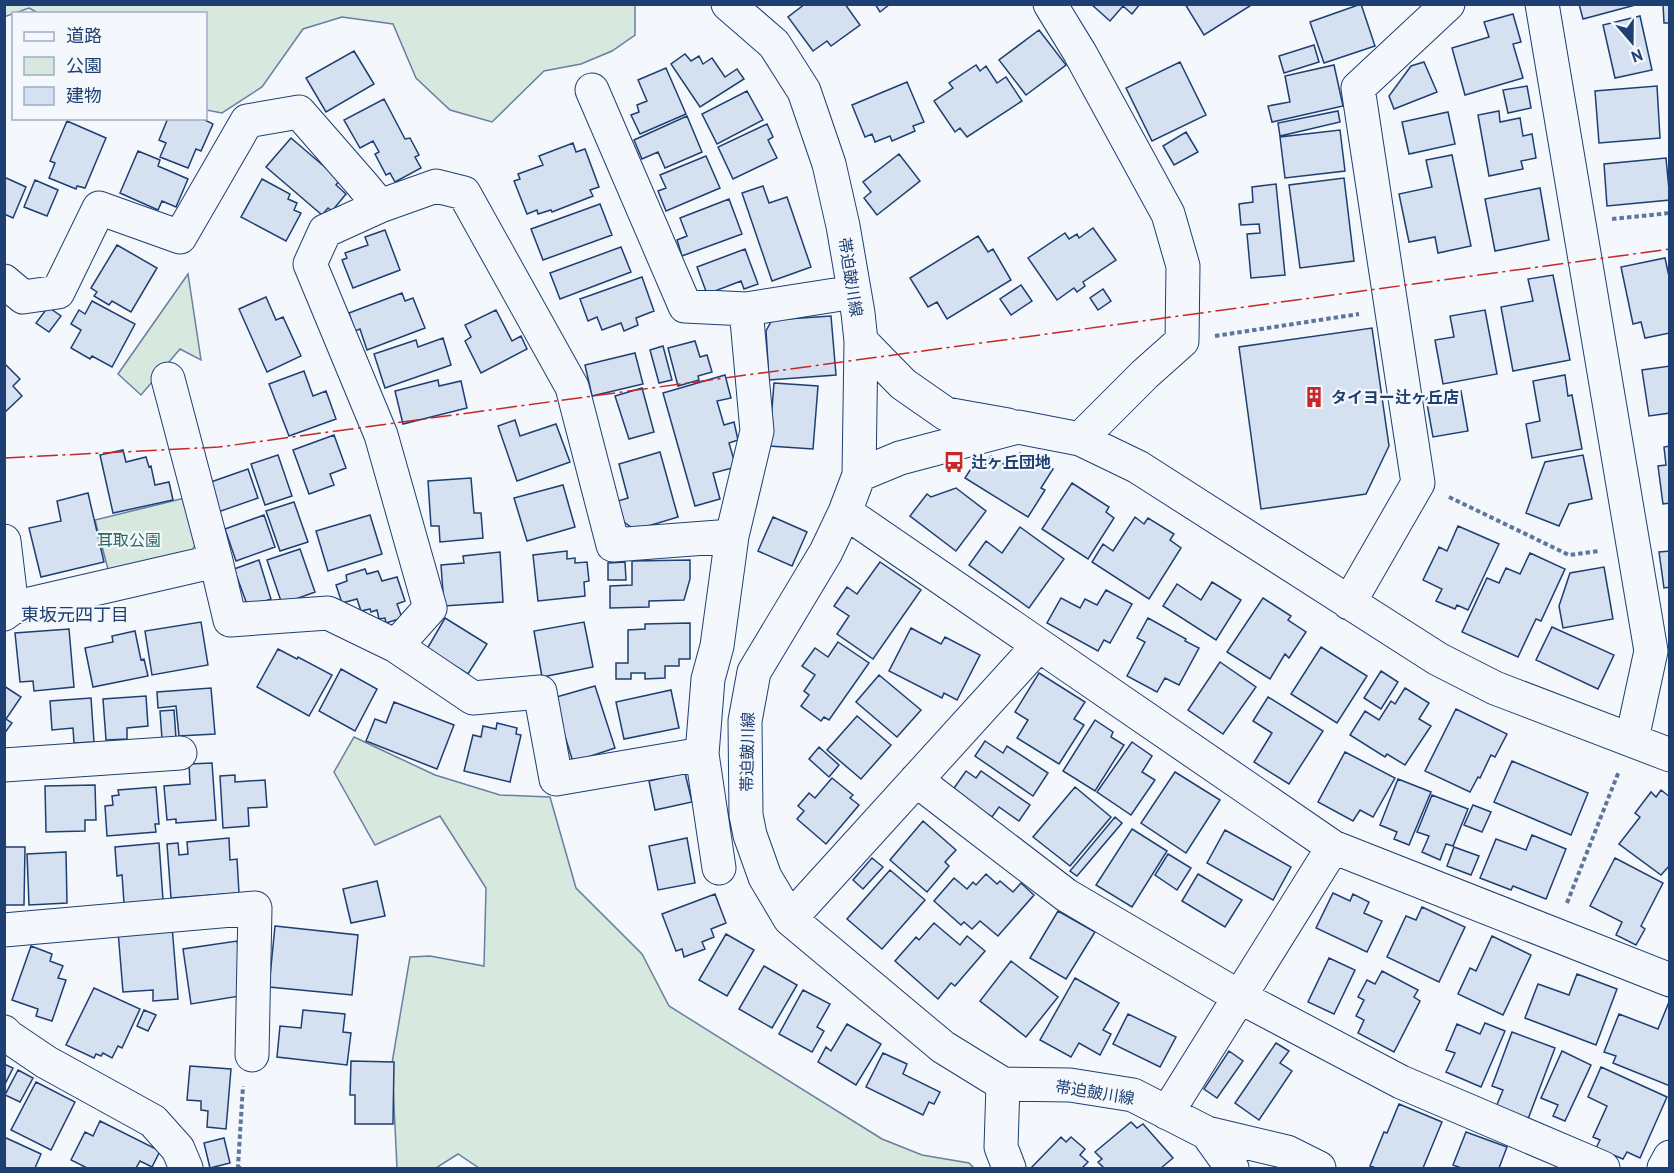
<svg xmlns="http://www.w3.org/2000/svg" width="1674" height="1173" font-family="'PT Sans','Noto Sans JP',sans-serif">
<rect width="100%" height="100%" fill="#f4f7fb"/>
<!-- green -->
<path fill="#d7e8df" stroke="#687fa3" stroke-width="1.5" d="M635,5v30l-23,16 -31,13 -37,7 -52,51 -42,-12 -34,-32 -23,-54 -51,-7 -39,12 -41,58 -40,26 -16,-3v-96h-166l-11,-6 -25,9 1,-13z
M188,274l13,86 -21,-11 -39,46 -23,-21z
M189,497l10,44 -9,11 -81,21 -14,-53z
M354,737l81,38 65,20 50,2 26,91 66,66 27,52 213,133 40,16 47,8 5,5h-495l-21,-14 -22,14h-39l-5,-105 18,-106 20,-1 54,10 2,-78 -46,-72 -65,29 -41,-73z"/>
<!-- building -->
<path fill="#d5e0f0" stroke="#1d3f73" stroke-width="1.5" d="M805,4h40l15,21 -29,21 -4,-5 -14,10 -25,-34z
M875,4h15l-10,8z
M1091,4h49l-8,10 -9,-8 -13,15z
M1185,4h68l-49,31z
M1361,4l14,42 -51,17 -14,-41z
M1579,4h60l-56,15z
M1663,4h7v19h-6z
M1513,14l8,28 -8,2 10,34 -58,17 -13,-47 37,-11 -5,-15z
M1640,16l12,54 -37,8 -12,-53z
M1039,30l27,35 -40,30 -27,-35z
M1314,45l5,17 -35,11 -5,-17z
M354,51l20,33 -48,28 -20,-34z
M685,54l6,7 8,-5 4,8 9,-6 13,19 12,-8 7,10 -44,28 -29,-43z
M1180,62l26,53 -54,26 -26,-53z
M1424,62l13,30 -43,17 -5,-13 22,-30z
M976,65l4,6 6,-5 11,17 9,-6 16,24 -55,36 -7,-9 -5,4 -21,-31 19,-13 -4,-5z
M1334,65l9,41 -71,16 -4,-16 22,-4 -5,-26z
M666,68l20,46 -46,20 -9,-19 8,-3 -2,-7 10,-4 -9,-21z
M907,82l17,40 -11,4 2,5 -23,10 -2,-5 -15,6 -3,-8 -7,3 -13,-32z
M1527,86l4,22 -23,5 -5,-23z
M1657,86l3,52 -61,5 -4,-52z
M747,91l16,29 -46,24 -15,-30z
M384,99l21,40 5,-1 9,17 -4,2 6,11 -26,14 -5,-9 -4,2 -11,-21 4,-2 -6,-11 -13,7 -16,-28z
M1338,111l2,11 -60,14 -2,-13z
M1499,111l1,11 20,-4 3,18 9,-2 4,24 -15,3 2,8 -34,7 -11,-61z
M1448,112l7,32 -46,10 -7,-32z
M687,116l15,36 -37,16 -7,-16 -16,7 -8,-19z
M168,118h33l12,6 -12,27 -5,-2 -8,19 -28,-11 6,-14 -7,-3z
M67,121l39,17 -21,50 -8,-2 -1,3 -27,-11 6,-15 -5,-2z
M767,124l6,13 -5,3 9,18 -44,21 -15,-32z
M1340,130l5,41 -60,7 -5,-41z
M1186,132l12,20 -24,13 -11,-19z
M291,138l49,42 -4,5 10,9 -14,17 -4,-3 -6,7 -56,-48z
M573,143l3,9 9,-3 14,38 -9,3 3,6 -41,16 -1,-2 -13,4 -1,-4 -10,4 -13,-33 6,-2 -2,-5 25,-9 -4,-9z
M138,151l22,9 -2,6 30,13 -12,28 -14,-6 -4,9 -38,-17z
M899,154l21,27 -43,34 -13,-17 7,-6 -8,-10z
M1452,155l19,91 -33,7 -3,-16 -26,5 -10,-48 33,-7 -6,-27z
M706,156l14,32 -54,23 -8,-20 8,-3 -6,-13z
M1666,158l4,42 -63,6 -3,-42z
M4,177l22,10 -13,31 -9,-4z
M1344,178l10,83 -54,7 -11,-83z
M262,179l28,15 -2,5 9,4 -3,7 7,3 -15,28 -45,-24z
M35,180l23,10 -11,26 -23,-9z
M1276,184l9,91 -34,3 -4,-44 13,-1 -1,-9 -18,1 -2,-21 14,-2 -1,-15z
M763,186l6,17 18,-6 24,70 -39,14 -30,-88z
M1540,188l9,52 -54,11 -10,-52z
M729,199l13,35 -60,22 -5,-16 10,-4 -7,-18z
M600,204l12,31 -69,25 -12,-31z
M1093,228l23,32 -33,22 2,4 -8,6 -3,-4 -17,12 -29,-42 37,-25 4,6 8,-5 2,4z
M385,230l15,40 -47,18 -11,-28 5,-2 -2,-5 23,-8 -3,-8z
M978,236l10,16 5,-3 18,31 -64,39 -10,-17 -9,5 -18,-29z
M117,245l40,23 -26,44 -19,-11 -3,4 -15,-9 3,-4 -6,-4z
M621,247l10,25 -71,27 -10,-26z
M745,249l13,35 -14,5 -3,-8 -34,13 -10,-27z
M1665,258l5,23v52l-25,5 -4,-16 -8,2 -12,-57z
M1553,275l17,85 -57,11 -12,-64 32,-6 -5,-22z
M642,277l12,34 -18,7 2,7 -14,6 -3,-8 -19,7 -5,-13 -9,4 -8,-22z
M1021,285l11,16 -21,14 -11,-16z
M1103,289l8,12 -13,9 -8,-12z
M402,293l3,8 8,-3 12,30 -58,22 -7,-21 -5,2 -6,-18z
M266,297l10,23 7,-3 18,39 -34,16 -28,-63z
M92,301l43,23 -23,43 -20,-11 -2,3 -19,-11 10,-18 -10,-6 8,-14 6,4z
M48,307l13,9 -12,16 -13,-9z
M496,310l16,31 9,-5 6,13 -46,24 -16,-32 6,-4 -6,-12z
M1485,310l12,64 -54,10 -8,-44 19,-3 -4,-21z
M831,316l5,59 -67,5 -3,-49 6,-11z
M1372,328l17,118 -23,48 -105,15 -22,-162z
M443,338l8,27 -66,23 -11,-34 42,-14 2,7z
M695,341l5,16 7,-2 5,17 -14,4 1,4 -21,6 -10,-38z
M663,346l9,34 -13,3 -9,-33z
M635,353l8,31 -51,12 -7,-31z
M4,363l16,16 -7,7 9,10 -18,17z
M1670,366v47l-21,3 -7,-46z
M304,371l9,25 13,-5 10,28 -47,17 -20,-52z
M725,375l6,23 -14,3 7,24 10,-3 4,18 -9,3 7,24 -23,6 7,26 -25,7 -32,-113z
M1565,375l3,21 4,-1 10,54 -50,9 -6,-34 14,-3 -7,-40z
M438,380l1,6 22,-5 6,27 -64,16 -8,-33z
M774,383l44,3 -5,63 -44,-3z
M642,388l12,44 -25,7 -14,-43z
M1461,391l7,40 -35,6 -7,-39z
M515,420l5,16 36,-12 14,38 -53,19 -19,-55z
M334,435l12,33 -16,6 4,11 -25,9 -16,-44z
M1670,446v57l-7,1 -5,-38 8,-1 -2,-18z
M123,450l3,12 20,-5 3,10 2,-1 4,19 14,-3 4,18 -60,13 -13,-58z
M660,452l18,65 -43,13 -11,-8 -6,-21 10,-3 -9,-34z
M1020,453l8,5 2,-4 23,15 -12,19 4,2 -17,27 -63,-39 11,-17 9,5 6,-10 19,12z
M278,455l14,41 -27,9 -14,-41z
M1583,455l9,44 -23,5 -10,22 -33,-13 19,-51z
M248,469l10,29 -40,14 -10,-29z
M471,478l3,35h7l2,25 -43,4 -1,-16h-8l-3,-45z
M1072,483l37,24 -3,5 8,6 -26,41 -46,-30z
M563,485l12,42 -48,14 -13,-43z
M956,488l30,23 -30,40 -46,-35 17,-22 4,3z
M88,493l16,69 -63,15 -12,-49 32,-7 -4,-20z
M294,502l14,40 -28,9 -14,-40z
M264,515l11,32 -39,14 -11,-32z
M370,515l12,39 -54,17 -12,-40z
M773,517l34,15 -15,34 -34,-15z
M1135,517l9,7 4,-6 26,16 -4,6 11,8 -32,51 -57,-37 11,-18 10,7z
M1458,526l41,18 -31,66 -11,-5 -2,4 -19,-8 6,-12 -19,-9 16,-33 8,4z
M1020,527l44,32 -35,49 -60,-43 17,-24 16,12z
M300,549l15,43 -33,12 -15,-44z
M567,551v8l8,-1v5l12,-1 2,19 -5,1 1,14 -47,5 -5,-46z
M1670,551v36l-6,1 -5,-36z
M500,552l3,50 -59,4 -3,-41 23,-2 -1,-7z
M1530,553l35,16 -24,52 -5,-2 -18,38 -56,-25 25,-54 12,5 7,-15 14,6z
M259,560l12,39 -23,8 -14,-38z
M690,560v19l-6,21 -35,1v6l-39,1v-22l22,-1v-24z
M625,562l1,18h-18v-17z
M880,562l41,28 -48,69 -36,-25 12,-18 -15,-10 13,-19 10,7z
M1604,567l9,52 -50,9 -4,-22 11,-33z
M365,569l2,5 11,-3 4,10 15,-4 8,24 -8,3 5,14 -16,5 -1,-5 -6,1 -2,-9 -6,2 -1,-3 -9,2 -4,-12 -15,4 -6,-18 11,-4 -1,-6z
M1212,582l29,18 -25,40 -53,-34 14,-22 24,16z
M1106,590l26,14 -22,39 -6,-3 -6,11 -51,-28 14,-25 19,10 5,-9 12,6z
M1263,598l28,18 -3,4 18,12 -17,26 -4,-4 -15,25 -43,-27z
M445,618l42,26 -19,30 -41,-25z
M1148,618l38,21 -1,2 14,7 -20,37 -14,-7 -8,14 -30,-16 18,-34 -8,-4z
M201,622l7,43 -56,10 -7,-44z
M584,622l9,45 -51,10 -8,-46z
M690,623v36h-11v7h-14v12l-20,1v-6h-14v6h-15v-16h12v-33l17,-1v-5z
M1552,627l62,28 -16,34 -62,-29z
M911,628l30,16 4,-7 35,18 -23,45 -13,-7 -2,5 -53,-27z
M69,629l5,58 -40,4 -1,-10 -13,1 -5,-49z
M135,631l6,29 3,-1 4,17 -55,11 -8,-39 28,-6 -1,-6z
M838,642l31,21 -40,57 -5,-3 -3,4 -20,-15 8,-11 -5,-4 11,-16 -13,-9 13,-18 13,9z
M1321,647l46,29 -30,47 -46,-29z
M278,649l19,10 1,-2 34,18 -23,41 -52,-29z
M1220,662l36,25 -33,47 -35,-24z
M341,669l36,20 -22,42 -36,-20z
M1381,671l17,11 -17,27 -17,-11z
M1039,673l46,29 -11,17 10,6 -25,39 -42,-26 11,-18 -13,-8z
M879,675l42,35 -24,27 -41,-35z
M4,686l17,11 -15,22 6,4 -8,11z
M595,686l20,62 -42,14 -20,-64z
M211,688l4,46 -36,2 -3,-30 -18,2 -1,-16z
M1405,688l24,15 -10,16 12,7 -26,39 -18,-11 -2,3 -35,-22 15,-24 14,9 12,-19 4,3z
M671,690l8,38 -55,11 -8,-37z
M146,696l2,30 -21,2v11l-21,1 -3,-41z
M1268,697l55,34 -34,53 -35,-22 18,-29 -19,-12z
M91,698l3,44 -20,1 -1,-15 -21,2 -2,-29z
M394,702l60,23 -17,44 -71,-28 9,-22 11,4z
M1456,709l51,25 -12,23 -4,-2 -11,23 -2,-1 -8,15 -45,-21z
M174,710l2,28 -14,1 -2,-28z
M857,716l34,29 -30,34 -34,-29z
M1095,720l18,12 -2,5 13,8 -29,46 -32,-20z
M497,723l20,5 -1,6 5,1 -11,47 -46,-11 9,-36 8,2 2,-11 13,3z
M985,741l18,12 4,-7 41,27 -15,23 -58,-40z
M1132,742l20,14 -10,16 13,8 -24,35 -34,-23z
M819,747l20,18 -10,12 -20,-18z
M1345,752l50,26 -22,39 -13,-7 -7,11 -35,-19z
M1512,761l76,32 -17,42 -77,-33z
M212,763l4,57 -40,3v-4l-9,1 -3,-34 26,-2 -1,-20z
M966,771l10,7 5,-7 49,34 -11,16 -20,-14 -7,10 -40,-26z
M1175,772l45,28 -34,53 -45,-30z
M685,773l7,29 -37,8 -6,-29z
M235,775v7l30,-2 2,27 -19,1 1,18 -26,2 -3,-52z
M832,778l21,17 -3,3 9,7 -33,39 -29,-25 7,-8 -6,-5 11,-13 6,5z
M1398,779l33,13 -22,53 -15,-6 3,-7 -17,-7z
M95,785l1,35h-11v11l-39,1 -1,-46z
M156,787l3,37h-4l1,8 -49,4 -2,-30 8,-1 -1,-9 7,-1 -1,-5z
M1075,787l36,30 -41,49 -37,-29z
M1661,790l9,7v68l-9,10 -42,-31 21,-27 -5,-4 16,-21 5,5z
M1432,795l36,14 -15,37 -7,-2 -6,16 -18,-8 7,-16 -12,-4z
M1473,805l18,7 -9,20 -18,-7z
M1115,817l7,6 -45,53 -7,-5z
M923,821l33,29 -11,12 4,4 -22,26 -37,-32z
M1132,829l35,22 -35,56 -36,-22z
M1225,830l66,37 -18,33 -66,-37z
M1532,835l34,14 -20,50 -33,-13 -2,4 -31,-12 16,-39 30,11z
M229,838l1,22 7,-1 2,34 -68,5 -4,-54 11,-1 1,12 9,-1 -1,-12z
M687,838l8,45 -37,7 -9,-44z
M159,843l4,57 -39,3 -2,-28 -5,1 -2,-29z
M4,847h21l-1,58h-20z
M1454,847l25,9 -8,19 -24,-9z
M66,852l1,51 -38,2 -2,-51z
M1168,854l23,14 -14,22 -22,-15z
M872,858l11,9 -20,22 -10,-9z
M1615,858l48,25 -22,43 4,3 -9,16 -20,-10 6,-13 -32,-16z
M890,870l35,30 -43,49 -35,-30z
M986,874l11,10 3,-3 13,11 8,-9 13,12 -36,41 -18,-15 -8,8 -8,-7 -3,3 -27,-24 20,-23 13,11 6,-7 3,3z
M1198,874l44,26 -17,27 -43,-26z
M377,881l8,35 -34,7 -8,-34z
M1333,893l17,8 3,-7 16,8 -5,11 18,8 -15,31 -51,-24z
M715,894l11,29 -15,6 3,8 -12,5 3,7 -21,8 -2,-8 -6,2 -14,-37z
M1422,907l43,20 -26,55 -52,-25 19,-41 10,4z
M1058,911l37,21 -29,47 -36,-21z
M934,923l26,22 7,-9 18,15 -30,35 -4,-3 -13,16 -43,-38 21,-24 3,3z
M172,926l6,73 -25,2v-11l-30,2 -5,-61z
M275,926l83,9 -6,60 -83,-8z
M726,934l28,16 -27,46 -28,-16z
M1492,936l39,19 -28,60 -45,-21 12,-26 6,3z
M237,941l9,54 -55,9 -8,-55z
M31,946l21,8 -2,7 13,5 -5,12 8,2 -14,41 -16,-5 2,-7 -26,-9z
M1329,958l26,12 -21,44 -26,-12z
M1011,961l47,36 -32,40 -46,-36z
M764,966l33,19 -25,43 -33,-19z
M1382,971l36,19 -4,7 6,4 -26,51 -36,-19 6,-13 -8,-4 8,-16 -6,-3 9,-17 8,4z
M1577,974l40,15 -21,56 -71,-27 13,-34 31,11z
M1075,978l44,25 -16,27 8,4 -11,21 -21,-12 -8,14 -31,-17z
M94,988l46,21 -18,39 -4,-2 -6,12 -9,-5 -2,3 -5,-2 -2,4 -28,-13z
M803,990l27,14 -13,23 7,4 -12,21 -33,-18z
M1669,1002h1v84l-57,-23 3,-7 -12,-4 15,-38 39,15z
M144,1010l12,5 -8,16 -11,-5z
M303,1010l42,4 -2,18 8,1 -4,32 -70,-8 3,-31 21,2z
M1128,1014l48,23 -16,30 -47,-23z
M1485,1023l20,8 -24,56 -35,-15 9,-19 -9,-3 11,-26 23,10z
M847,1024l34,20 -25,41 -38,-23 8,-15 5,4z
M1512,1032l43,16 -27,71 -32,-12 7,-17 -11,-4z
M1276,1043l13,8 -9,12 12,8 -33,49 -24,-17z
M1229,1051l14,10 -26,37 -13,-9z
M1562,1051l29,14 -26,56 -12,-5 5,-11 -17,-7z
M883,1053l24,11 -4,10 37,18 -6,12 -5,-2 -6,13 -57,-28z
M351,1061l43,1 -1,62h-38v-29h-5z
M4,1064l9,4 -9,18z
M190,1066l41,3 -5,60 -19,-2 1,-16 -7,-1v-9l-14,-1z
M1601,1067l66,30 -27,61 -13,-6 -4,7 -27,-11 4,-8 -7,-3 14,-31 -19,-9z
M18,1070l15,8 -13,24 -15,-7z
M36,1082l39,20 -24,48 -40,-20z
M1399,1104l43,18 -19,46h-47l-6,-2 14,-34 3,1z
M100,1121l60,30 -8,16 -12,-6 -4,7h-49l-16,-8 14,-28 8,4z
M1131,1122l6,6 6,-4 30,34 -12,10h-57l-6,-6 4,-3 -7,-7z
M1466,1132l41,15 -8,21h-38l-8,-3z
M4,1137l37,17 -6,14h-31z
M1061,1137l5,5 5,-5 14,12 -5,6 8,7 -6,6h-51z
M224,1138l6,25 -20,5 -6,-25z"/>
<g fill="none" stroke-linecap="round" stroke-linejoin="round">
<defs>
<path id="minor" d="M728,4l46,40 30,47 25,73 14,62 15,87 3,28 -2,134 -14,37 -19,40 -72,120 -9,49 1,94 4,20 15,42 25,42 153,128 60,37 67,1 63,10 74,38 25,35
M1050,4l30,49 88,161 15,52 -1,75 -37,33 -65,65
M1542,4l109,647 -19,88
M592,90l93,216 61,3
M4,281l19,16 35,-5 41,-84 81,29 67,-116 52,-9 62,71 19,23 56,-20 28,7 108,194 41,158 119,-9 -15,110 -9,33 -6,75 17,114
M861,341l42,43 43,30 62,11
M168,379l48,182
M859,475l41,-17 118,-31 62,12 58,28 300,192 57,29 175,67
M845,512l488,335 337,133
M732,536l25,-105 -11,-122 108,-17
M4,541l8,67
M1349,603l69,-120 -60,-395 90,-84
M4,614l8,-6 204,-47 14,59 98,-7 68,33 34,-38 -49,-173 -71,-171 15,-33 55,-25
M396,646l77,52 67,-6 16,87 146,-25
M4,765l176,-12
M916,780l150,115 172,101 163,86 202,86
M790,919l248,-273
M4,930l251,-22 -3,147
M4,1032l5,5 37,25 107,59 25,28 8,19
M1003,1084l-2,63 8,21
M1167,1113l166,-266
M1207,1133l80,19 32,16
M1664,1168l6,-11"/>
</defs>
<!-- minor casing -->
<use href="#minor" stroke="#1d3f73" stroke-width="35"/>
<!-- path -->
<path stroke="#5e769c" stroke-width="4" stroke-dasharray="4.5 3" stroke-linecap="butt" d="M1612,219l58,-6
M1215,336l144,-22
M1449,497l120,58 30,-4
M1567,903l52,-132
M240,1168l-2,-2 5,-80"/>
<!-- minor -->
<use href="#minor" stroke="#f4f7fb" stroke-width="33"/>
<!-- power -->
<path stroke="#c62828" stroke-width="1.5" stroke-dasharray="21 4.5 3 4.5" stroke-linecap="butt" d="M4,458l215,-11 1451,-198"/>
</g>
<!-- icons -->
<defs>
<symbol id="building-bare" viewBox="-9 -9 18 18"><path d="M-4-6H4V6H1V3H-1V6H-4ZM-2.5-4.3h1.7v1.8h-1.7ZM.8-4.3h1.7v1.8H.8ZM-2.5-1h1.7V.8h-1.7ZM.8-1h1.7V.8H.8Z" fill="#c62828" stroke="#f4f7fb" stroke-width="2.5" paint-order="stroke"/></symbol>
<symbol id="bus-bare" viewBox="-9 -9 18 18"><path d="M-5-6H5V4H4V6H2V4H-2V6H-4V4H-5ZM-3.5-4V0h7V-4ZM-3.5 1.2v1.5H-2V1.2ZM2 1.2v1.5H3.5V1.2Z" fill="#c62828" stroke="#f4f7fb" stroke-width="2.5" paint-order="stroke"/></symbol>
</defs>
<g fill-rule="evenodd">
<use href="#building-bare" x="1299" y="382" width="30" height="30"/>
<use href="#bus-bare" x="939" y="447" width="30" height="30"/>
</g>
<g text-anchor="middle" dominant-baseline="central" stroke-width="4.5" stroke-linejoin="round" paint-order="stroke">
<!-- street labels -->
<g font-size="16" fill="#1d3f73" stroke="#f4f7fb">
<text transform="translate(851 277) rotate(81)">帯迫皷川線</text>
<text transform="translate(747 752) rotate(-89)">帯迫皷川線</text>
<text transform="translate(1095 1092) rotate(9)">帯迫皷川線</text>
</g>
<!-- poi labels -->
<g font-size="16" font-weight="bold" fill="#1d3f73" stroke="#f4f7fb" text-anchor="start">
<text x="1331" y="397">タイヨー辻ヶ丘店</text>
<text x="971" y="462">辻ヶ丘団地</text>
</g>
<!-- park labels -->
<g font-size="16" fill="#2c6c60" stroke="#f4f7fb">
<text x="129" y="540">耳取公園</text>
</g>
<!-- neighbourhood labels -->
<g font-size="18" fill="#1d3f73" stroke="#f4f7fb">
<text x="75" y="614">東坂元四丁目</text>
</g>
</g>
<!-- border -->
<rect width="1674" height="1173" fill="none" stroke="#1d3f73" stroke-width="12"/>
<!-- legend -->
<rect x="12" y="12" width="195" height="108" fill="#f4f7fb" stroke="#9eadc5" stroke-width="1.5"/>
<rect x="24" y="32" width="30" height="9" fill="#f4f7fb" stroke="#9eadc5" stroke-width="1.5"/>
<text x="66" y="42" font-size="18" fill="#1d3f73">道路</text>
<rect x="24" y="57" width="30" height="18" fill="#d7e8df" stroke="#9eadc5" stroke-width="1.5"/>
<text x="66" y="72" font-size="18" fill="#1d3f73">公園</text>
<rect x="24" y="87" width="30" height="18" fill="#d5e0f0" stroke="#9eadc5" stroke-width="1.5"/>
<text x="66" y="102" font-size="18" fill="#1d3f73">建物</text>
<!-- north arrow -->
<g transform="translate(1632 42) rotate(160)" stroke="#f4f7fb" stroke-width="4.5" paint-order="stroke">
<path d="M0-4.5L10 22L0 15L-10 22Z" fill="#1d3f73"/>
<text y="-9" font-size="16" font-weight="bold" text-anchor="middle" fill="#1d3f73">N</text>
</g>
</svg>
